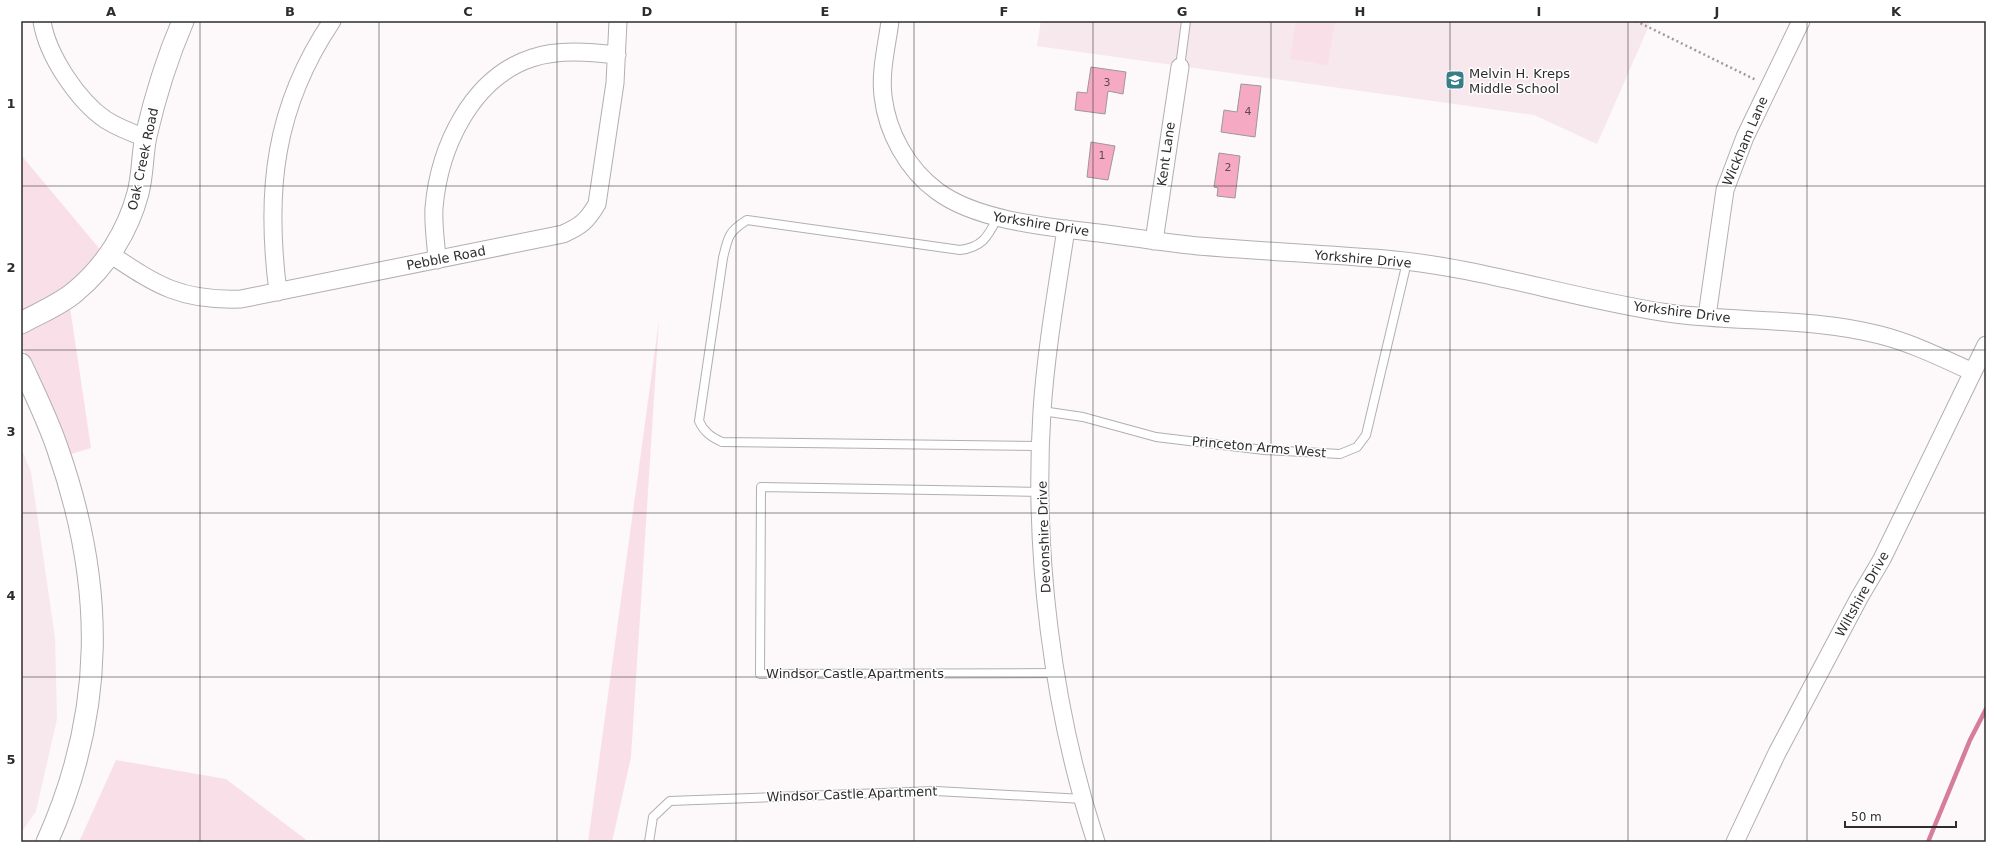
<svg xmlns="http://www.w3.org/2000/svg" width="2007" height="863" font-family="'DejaVu Sans',sans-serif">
<rect width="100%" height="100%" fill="#fdf8f9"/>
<!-- built -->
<path fill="#f6e8ec" d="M1041,21h610l-54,123 -63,-29 -497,-69z
M21,448l10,24 24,166 2,81 -21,92 -15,22z"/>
<!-- green -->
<path fill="#f9e0e8" d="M1296,21h39l-7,44 -38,-6z
M21,155l88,105 -41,34 23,154 -23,7 -47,-112z
M659,320l-28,437 -19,85h-24z
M116,760l110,19 83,63h-230z"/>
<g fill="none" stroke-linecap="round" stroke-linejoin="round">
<!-- stream -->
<path stroke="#d67c9d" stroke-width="4.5" d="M1928,842l42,-102 16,-31"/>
</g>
<!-- building -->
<path fill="#f5a9c3" stroke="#9c9899" d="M1091,67l35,5 -3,22 -15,-3 -3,23 -30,-4 2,-18 10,1z
M1241,84l20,2 -6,51 -34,-5 3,-22 13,2z
M1091,142l24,4 -7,34 -21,-3z
M1219,153l21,3 -5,42 -18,-2 1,-8 -4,-1z"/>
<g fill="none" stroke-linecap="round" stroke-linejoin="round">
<defs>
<path id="service" d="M1180,67l6,-46
M998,217c-10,19 -15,30 -38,33l-213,-30c-19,12 -19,17 -24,38l-24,163c5,11 12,16 23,21l319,4
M1042,411l41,6 73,20 108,13 76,4 17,-7 9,-12 41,-173
M1041,492l-280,-5 -1,187 296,-1
M649,842l4,-25 17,-16 266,-10 147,8"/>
<path id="minor" d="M42,21c5,34 36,80 64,99 13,8 26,13 40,18
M890,21c-3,24 -10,50 -7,75 4,36 24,73 54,95 40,30 112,36 162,42 33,4 66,10 99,13 62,5 125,8 187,13 96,8 188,40 283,54 70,10 143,4 212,22 32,8 62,23 93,37
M1066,229c-9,60 -20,121 -24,182 -9,141 10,297 54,431
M1154,241l26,-174
M110,254c48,32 71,47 131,45l322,-65c18,-8 24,-13 34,-30l18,-121 3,-62
M437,260c-1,-17 -4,-35 -3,-52 5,-60 37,-130 98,-150 26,-9 59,-6 85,-3
M278,292c-13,-101 -4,-185 54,-271
M1707,316l18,-126 20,-53 56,-116
M1735,842l42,-89 82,-155 23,-39 104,-214"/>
<path id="tertiary" d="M21,323c18,-10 39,-18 55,-32 30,-25 52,-60 62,-98 5,-19 4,-38 8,-57 9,-39 21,-78 37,-115
M21,364c13,28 27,56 37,86 47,135 48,261 -11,392"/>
</defs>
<!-- service casing -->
<use href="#service" stroke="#b3afb0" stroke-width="10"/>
<!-- minor casing -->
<use href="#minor" stroke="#b3afb0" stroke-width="19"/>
<!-- tertiary casing -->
<use href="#tertiary" stroke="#b3afb0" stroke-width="23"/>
<!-- path -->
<path stroke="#9f9b9c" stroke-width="2.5" stroke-dasharray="2 3" stroke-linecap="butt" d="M1636,21l120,59"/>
<!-- service -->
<use href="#service" stroke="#fff" stroke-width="8"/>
<!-- minor -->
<use href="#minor" stroke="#fff" stroke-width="17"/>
<!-- tertiary -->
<use href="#tertiary" stroke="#fff" stroke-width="21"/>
</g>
<!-- grid -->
<path fill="none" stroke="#2e2c2c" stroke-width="1" stroke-opacity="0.55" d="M200,21v821M379,21v821M557,21v821M736,21v821M914,21v821M1093,21v821M1271,21v821M1450,21v821M1628,21v821M1807,21v821M21,186h1965M21,350h1965M21,513h1965M21,677h1965"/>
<!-- icons -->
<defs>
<symbol id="school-square" viewBox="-11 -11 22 22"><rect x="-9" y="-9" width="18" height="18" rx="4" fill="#377e88" stroke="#fff"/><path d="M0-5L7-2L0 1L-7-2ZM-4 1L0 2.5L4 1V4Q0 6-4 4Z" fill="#fff"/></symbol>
</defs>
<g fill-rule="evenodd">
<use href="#school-square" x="1444" y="69" width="22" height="22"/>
</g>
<g text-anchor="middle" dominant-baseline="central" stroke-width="3" stroke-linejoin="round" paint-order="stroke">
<!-- number labels -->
<g font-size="11" fill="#604b52">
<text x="1107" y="82">3</text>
<text x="1248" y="111">4</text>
<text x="1102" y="155">1</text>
<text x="1228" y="167">2</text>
</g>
<!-- poi labels -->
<g font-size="13" fill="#2e2c2c" stroke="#fff" text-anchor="start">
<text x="1469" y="73">Melvin H. Kreps<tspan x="1469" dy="15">Middle School</tspan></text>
</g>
<!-- street labels -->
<g font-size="13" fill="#2e2c2c" stroke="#fff">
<text transform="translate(1745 141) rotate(-67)">Wickham Lane</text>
<text transform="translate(1166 154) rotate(-82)">Kent Lane</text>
<text transform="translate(143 159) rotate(-78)">Oak Creek Road</text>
<text transform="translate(1041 224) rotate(9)">Yorkshire Drive</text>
<text transform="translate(446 258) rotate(-11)">Pebble Road</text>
<text transform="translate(1363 259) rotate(5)">Yorkshire Drive</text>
<text transform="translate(1682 312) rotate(7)">Yorkshire Drive</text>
<text transform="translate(1259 447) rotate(5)">Princeton Arms West</text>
<text transform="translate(1044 537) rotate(-92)">Devonshire Drive</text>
<text transform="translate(1862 594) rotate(-61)">Wiltshire Drive</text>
<text x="855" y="673">Windsor Castle Apartments</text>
<text transform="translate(852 794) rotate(-2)">Windsor Castle Apartment</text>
</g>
</g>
<!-- border -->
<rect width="2007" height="863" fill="none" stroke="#ffffff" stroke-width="44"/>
<!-- scale -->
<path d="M1845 821v6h111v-6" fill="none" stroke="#2e2c2c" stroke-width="2"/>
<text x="1851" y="821" font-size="12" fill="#2e2c2c" stroke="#ffffff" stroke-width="3" paint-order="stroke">50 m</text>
<rect x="22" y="22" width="1963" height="819" fill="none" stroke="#2e2c2c" stroke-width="1.5"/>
<g font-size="13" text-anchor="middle" font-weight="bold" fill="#2e2c2c">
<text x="111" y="16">A</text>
<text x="290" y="16">B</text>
<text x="468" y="16">C</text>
<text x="647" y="16">D</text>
<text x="825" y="16">E</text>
<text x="1004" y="16">F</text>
<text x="1182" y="16">G</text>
<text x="1360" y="16">H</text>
<text x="1539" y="16">I</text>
<text x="1717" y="16">J</text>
<text x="1896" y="16">K</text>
<text x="11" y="108">1</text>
<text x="11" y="272">2</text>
<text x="11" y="436">3</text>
<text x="11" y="600">4</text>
<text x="11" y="764">5</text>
</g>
</svg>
